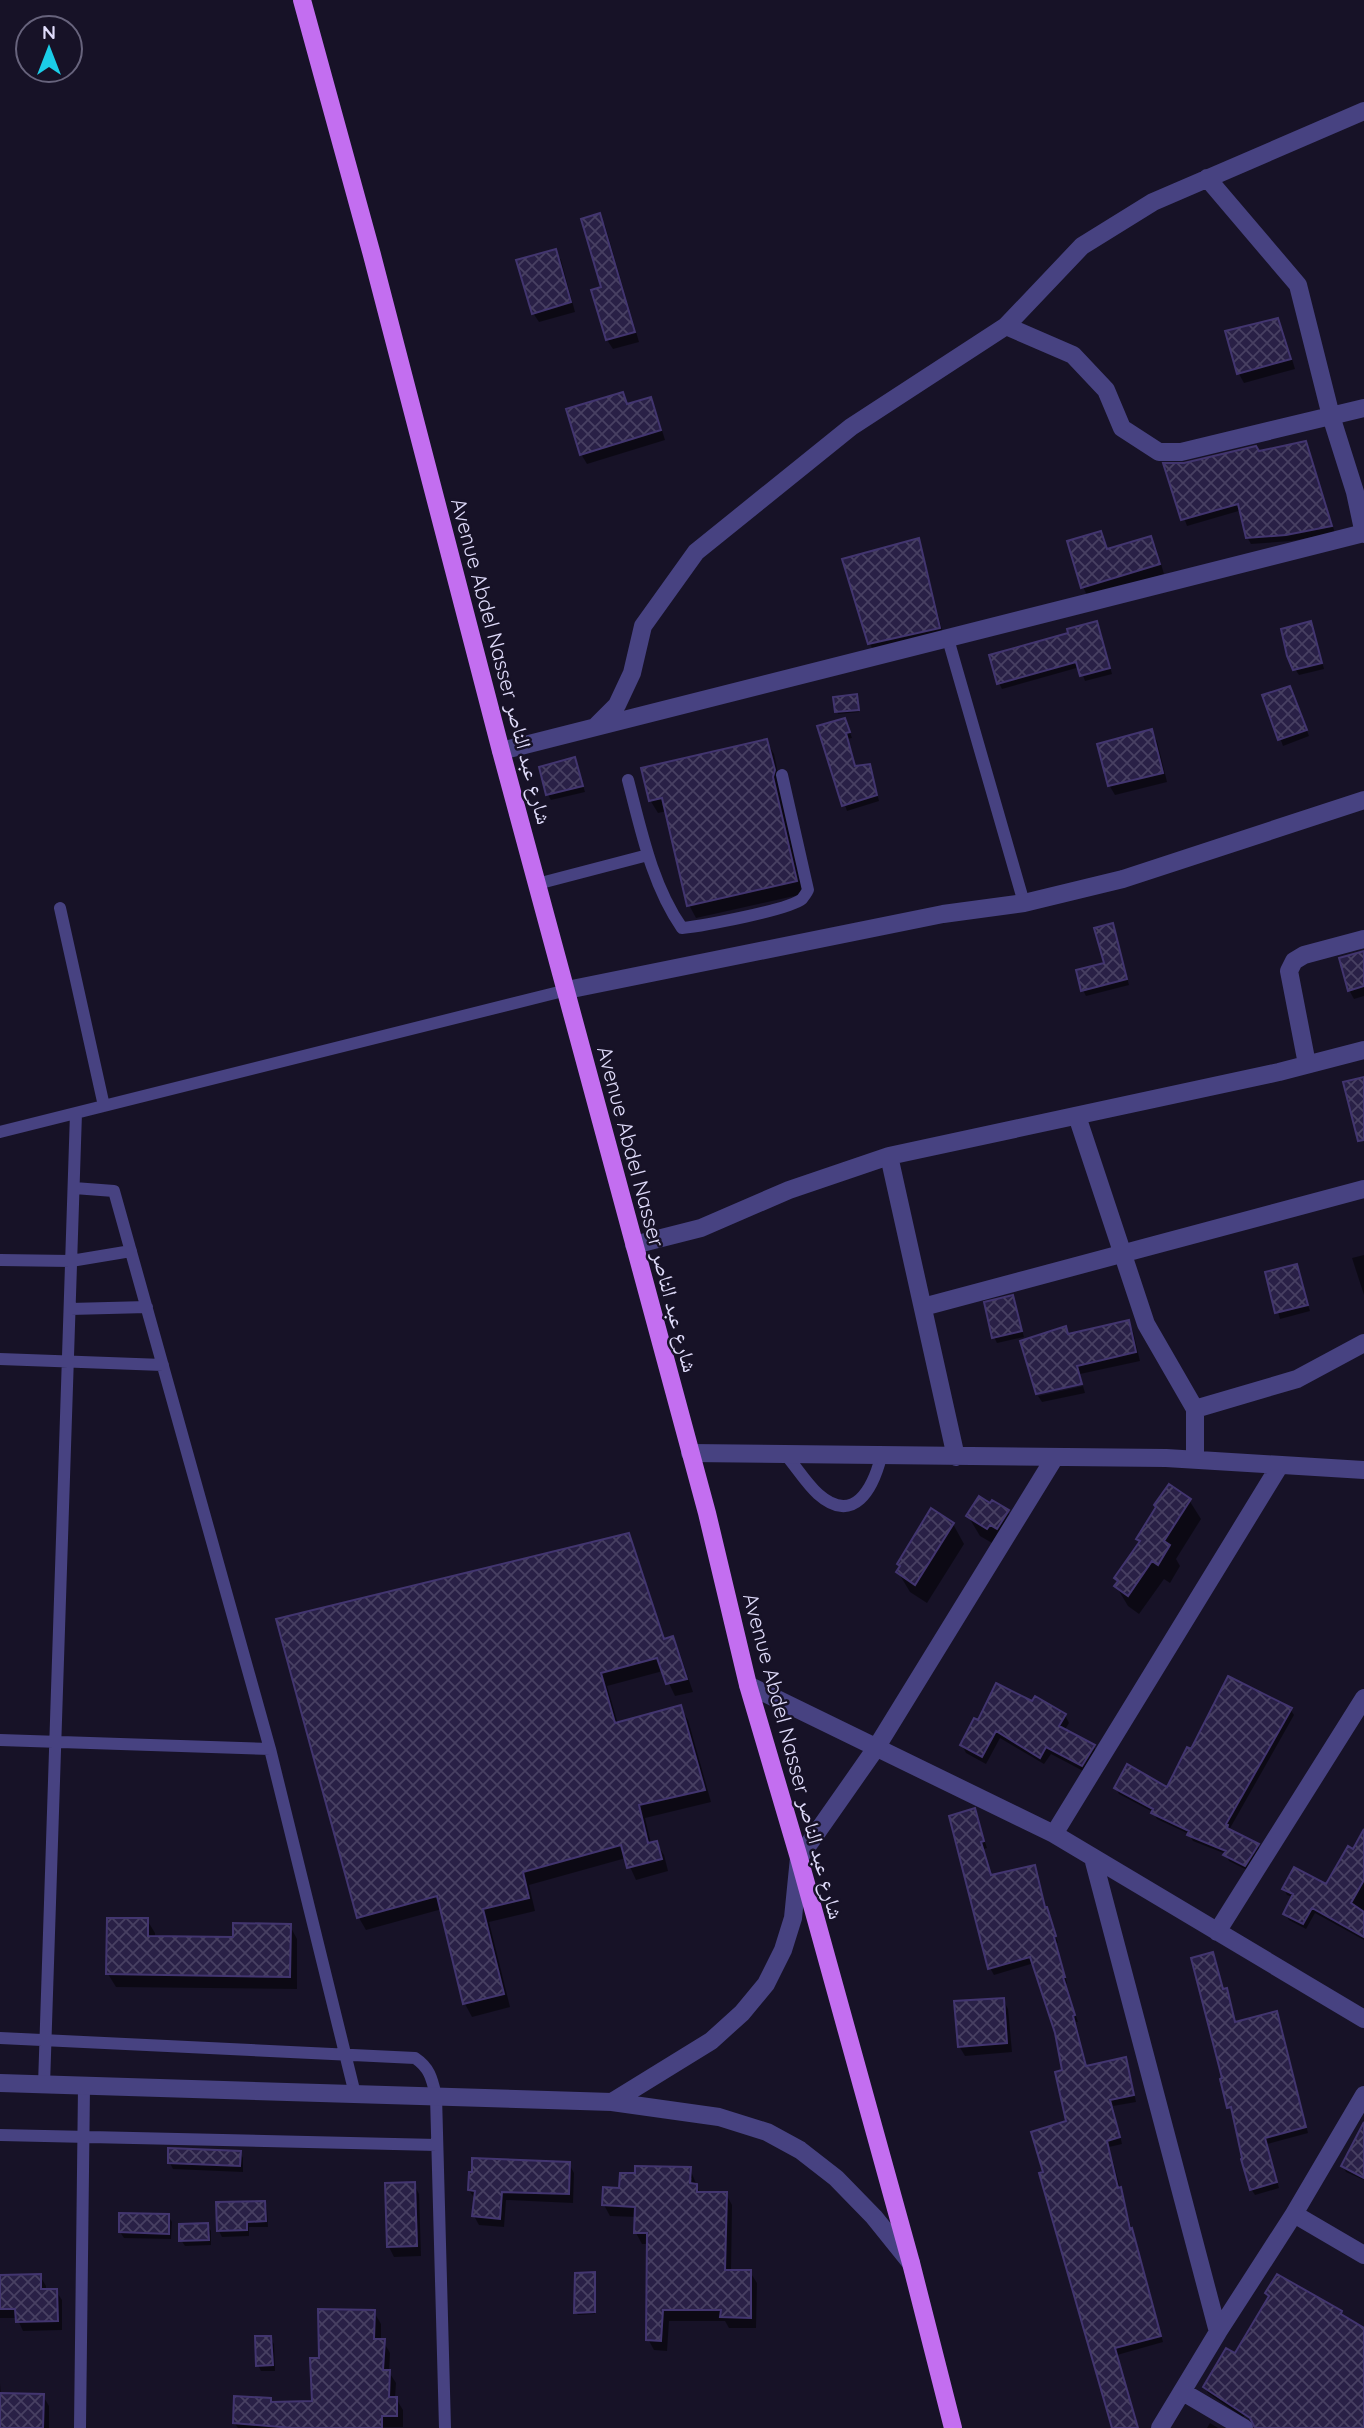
<svg xmlns="http://www.w3.org/2000/svg" width="1364" height="2428" font-family="Quicksand,'Noto Naskh Arabic',sans-serif">
<defs>
<pattern id="building-cross-hatch" width="8" height="8" patternUnits="userSpaceOnUse" patternTransform="scale(1.75)"><rect width="8" height="8" fill="#292046"/><path d="M0 0l8 8M0 8l8-8" fill="none" stroke="#484062"/></pattern>
</defs>
<rect width="100%" height="100%" fill="#171227"/>
<!-- shadow -->
<path fill="#0007" fill-rule="evenodd" d="M599,215l6,10 34,117 -26,7 -6,-9 -14,-49 11,-3z
M555,251l6,9 14,52 -36,10 -6,-9z
M1277,320l6,10 12,39 -51,14 -5,-9 -12,-41z
M622,394l6,11 22,-6 5,9 10,32 -78,24 -6,-10z
M1305,443l30,90 -44,8 -40,3 -4,-7 -5,-27 -55,16 -22,-61h19z
M1100,533l8,17 42,-12 6,9 8,27 -76,23 -5,-10z
M918,540l3,6 22,88 -70,15 -4,-6z
M1311,623l13,46 -25,6 -4,-6z
M1099,629l13,45 -27,7 -5,-14 -78,22 -3,-6z
M1293,694l16,42 -26,10 -18,-50z
M835,699h22l2,13 -21,2z
M847,725l5,13 -5,1 9,28 13,-1 10,35 -32,10 -28,-84z
M1151,731l6,10 10,41 -52,13 -6,-10z
M766,741l8,13 29,140 -107,24 -7,-13 -22,-94 -9,2 -8,-13z
M575,759l10,33 -34,8 -3,-5z
M1112,925l17,60 -43,11 -3,-6 23,-26z
M1364,952v44l-10,3 -5,-9z
M1364,1255v40l-12,-37z
M1296,1266l14,45 -30,8 -13,-45z
M1012,1297l12,40 -27,6 -3,-6z
M1128,1322l5,9 7,30 -60,13 2,8 -45,10 29,-64 4,7z
M1083,1386l2,7 -43,9 -4,-6z
M1189,1500l12,19 -25,40 4,7 -10,17 -6,-4 -25,35 -11,-8 -12,-20 3,-3 -3,-5 24,-34 -2,-5z
M1007,1511l12,20 -20,16 -19,-11 -12,-20z
M953,1524l11,20 -37,59 -17,-11 -12,-20z
M628,1535l6,11h-3l34,102 7,-10 7,13 14,41 -18,4 -12,-25 -56,15 11,38 62,-17 8,13 23,82 -66,16 6,26 5,-1 8,12 4,16 -32,9 -10,-22 -97,27 6,26 -46,11 21,85 -38,10 -7,-13 -23,-95 -76,21 -7,-12 -81,-298z
M1290,1709l4,6 -65,115 29,15 3,6 -12,20 -20,-10 -3,-7 -33,-13 -4,-7 -32,-15 -4,-7 -34,-18 -3,-6 52,1 24,-38z
M1065,1715l4,8 -5,8 30,16 4,7 -11,19 -36,-19 -7,10 -44,-26 -14,26 -20,-11 -4,-8 13,-24z
M974,1811l13,37 -4,1 9,28 42,-10 4,6 8,35 12,35h-2l11,40 -2,1 13,38h-2l11,45 38,-8 3,6 8,37 -23,4 9,38 -13,3 54,195 -46,13 21,73h-24l-69,-255 23,-50 -3,-51 -9,-39 -22,-70 -40,12 -4,-7z
M1364,1833v107l-49,-27 -9,16 -17,-9 -4,-6 9,-16 -7,-3 -3,-6 43,-3 27,-35z
M147,1920l8,13v5l79,1 56,-13 7,13v50l-181,-2 -8,-13z
M1212,1954l12,37 2,-1 3,6 7,28 40,-11 4,6 28,114 -41,11 12,44 -24,7 -4,-6 -17,-76 -5,-6z
M1003,1999l5,10 4,43 -47,4 -6,-10z
M1364,2127v53l-18,-8 -3,-6z
M240,2152l3,6v14l-70,-3 -3,-6z
M569,2164l5,9 -1,30 -67,-3 -2,27 -25,-2 -5,-9 1,-17 -6,-9z
M690,2169l10,24 26,1 6,11 -1,67h19l7,11 -1,45h-27l-4,-7h-56l-2,30 -13,-1 -6,-11 1,-95h-7l-6,-11v-16l-26,-1 -6,-11 17,-15zM689,2178h3v14z
M414,2184l5,10 2,62 -27,1 -5,-10 -2,-62z
M264,2202l3,6 1,19h-19v9l-27,1 -3,-6z
M168,2216l4,6 -1,17 -47,-1 -4,-6z
M207,2225l4,6v14l-26,1 -4,-6z
M577,2274h17l2,3 -1,37 -17,1 -2,-2z
M40,2276l6,10v5h10l6,9v30l-39,1 -6,-13h-17v-28z
M1267,2293l74,20 2,4 21,13v98h-94l-25,-13 -2,2 -35,-24 -3,-6 30,-32 35,-57z
M374,2312l7,12v17h2l7,12 -1,19 7,11 -1,14 8,13v17l-165,1 -4,-6 36,-22 2,3h41l8,-43z
M270,2338l4,6 1,27h-14l-3,-6z
M0,2383l1,12 42,1 6,10v22h-49z
M1210,2423l8,5h-11z"/>
<!-- building -->
<path fill="url(#building-cross-hatch)" stroke="#42356f" stroke-width="2" d="M600,213l35,119 -29,8 -15,-50 10,-3 -20,-68z
M556,249l15,53 -39,12 -16,-54z
M1278,318l13,41 -54,15 -12,-43z
M623,392l4,12 24,-7 10,33 -81,25 -14,-46z
M1306,441l26,85 -46,9 -40,3 -8,-34 -57,16 -18,-57h21l72,-17 3,5z
M1101,531l6,18 44,-13 9,28 -79,24 -14,-47z
M919,538l21,90 -72,16 -26,-85z
M1097,621l13,47 -30,8 -4,-14 -79,22 -8,-29 79,-22 -1,-4z
M1311,621l11,42 -29,7 -6,-14 -6,-27z
M1290,686l17,44 -29,10 -16,-45z
M857,694l2,16 -24,2 -2,-15z
M845,718l5,14 -4,1 9,33 15,-2 7,31 -35,11 -25,-80z
M1152,729l11,44 -55,13 -11,-42z
M767,739l8,31 -2,7 24,104 -110,25 -25,-108 -13,3 -8,-33z
M575,757l8,29 -37,9 -7,-28z
M1113,923l14,56 -46,12 -5,-21 28,-7 -10,-35z
M1364,951v35l-16,5 -9,-33z
M1364,1077v63l-6,1 -15,-59z
M1297,1264l11,41 -33,8 -10,-41z
M1013,1295l9,36 -30,7 -8,-36z
M1129,1320l7,32 -59,14 5,18 -46,10 -16,-53 46,-15 2,8z
M1169,1484l22,15 -27,42 6,4 -12,20 -6,-4 -24,35 -14,-10 4,-5 -4,-3 26,-37 -4,-2 20,-32 -2,-2z
M979,1496l11,7 2,-3 17,10 -12,19 -7,-4 -3,4 -21,-13z
M931,1508l23,15 -39,62 -19,-13 4,-6 -3,-2z
M629,1533l35,106 9,-3 14,43 -21,5 -9,-26 -56,15 14,50 66,-18 24,85 -66,15 9,38 9,-2 5,18 -35,9 -6,-23 -98,27 6,26 -46,11 21,85 -41,10 -26,-108 -80,22 -81,-299z
M1228,1676l64,32 -66,116 2,1 -1,3 32,16 -14,22 -22,-11 3,-4 -39,-16 2,-4 -38,-18 2,-4 -39,-21 13,-24 40,23 20,-40 4,2z
M996,1683l36,18 3,-5 31,18 -7,12 36,19 -13,21 -36,-19 -6,11 -44,-27 -14,26 -22,-12 14,-27 4,2z
M975,1808l9,33 -3,1 10,33 44,-10 10,42h2l9,29 -2,1 11,40h-2l12,38 -2,1 13,50 40,-9 8,38 -24,5 10,37 -13,4 11,47 3,-1 9,42 2,-1 29,108 -46,12 23,80h-26l-73,-255 4,-1 -12,-40 35,-11 -11,-49 7,-2 -7,-37 -25,-76 -42,12 -39,-153z
M1364,1829v51l-13,23 13,9v25l-52,-29 -9,16 -20,-10 10,-20 -11,-5 12,-22 32,17 22,-38 5,3z
M107,1918h41v18l85,1v-14l58,1 -1,53 -184,-3z
M1213,1952l10,37 4,-1 8,34 42,-11 29,116 -41,11 12,44 -27,8 -9,-31 1,-1 -11,-51 -4,1 -7,-29 2,-1 -31,-120z
M1004,1998l3,45 -49,4 -4,-46z
M1364,2122v56l-23,-12z
M168,2148l73,3 -1,15 -72,-3z
M472,2158l98,4 -1,32 -67,-2 -2,27 -28,-3 3,-25 -7,-1 1,-18h3z
M635,2166l56,1 -1,16 7,1v8h30l-2,78h26v48l-31,-1 1,-7h-58l-2,31 -15,-1 1,-107h-13l1,-26 -33,-2 1,-18 16,1 1,-15h15z
M415,2182l2,64 -30,1 -2,-64z
M265,2201l1,20 -19,1v8l-30,1 -1,-29z
M119,2213l50,1v20l-50,-2z
M208,2223l1,17 -30,1v-17z
M595,2272v40l-21,1 1,-40z
M41,2274v15h16l1,32 -42,1 -1,-13h-15v-34z
M1277,2274l65,37 -1,3 23,14v100h-109l-5,-10 -47,-31 23,-39 9,5 34,-57 -4,-3z
M318,2309l57,1 -1,29h11l-2,31h7l-1,27h8v19h-15v12h-90l-59,-5 1,-27 37,2v4l41,-1 -2,-43h9z
M255,2336h16l2,29 -17,1z
M0,2393l44,1 -1,34h-43z"/>
<g fill="none" stroke-linecap="round" stroke-linejoin="round">
<!-- lane -->
<path stroke="#474281" stroke-width="12" d="M948,639l76,264
M628,780c13,50 24,105 54,148 20,-2 107,-18 120,-29 0,0 6,-8 6,-9l-26,-115
M537,884l111,-29
M60,908l44,198
M0,1132l567,-142
M74,1188l40,3 156,558 85,345
M0,1260l71,1 60,-10
M70,1309l77,-2
M0,1359l163,6
M786,1455c11,13 20,28 32,39 36,32 55,-6 63,-37
M0,1740l270,9
M0,2038l415,20c15,10 17,21 21,38l9,332
M44,2085l32,-972
M0,2135l437,10
M80,2428l4,-342"/>
<!-- street -->
<path stroke="#474281" stroke-width="18" d="M1207,178l91,107 33,131 24,76 9,42
M1006,326l67,29 33,35 16,38 37,24h22l183,-44
M595,727l22,-22 15,-32 11,-47 53,-74 155,-125 155,-101 76,-80 71,-44 211,-91
M501,751l863,-218
M567,990l376,-76 81,-11 99,-24 241,-79
M1307,1064l-18,-93 5,-10 10,-6 60,-16
M1077,1116l69,208 49,85
M889,1156l67,301
M634,1245l67,-17 88,-38 100,-34 390,-84 85,-22
M923,1307l441,-118
M690,1453l476,5 198,12
M1195,1459v-50l102,-30 67,-36
M748,1685l306,149 310,185
M1054,1834l226,-369
M1093,1858l125,474
M1217,1932l147,-234
M0,2083l612,19 107,15 48,15 33,18 36,28 38,39 37,46
M612,2102l99,-61 31,-28 24,-29 17,-34 10,-32 6,-60 77,-110 179,-291
M1294,2214l70,41
M1183,2392l61,36
M1160,2428l58,-96 76,-118 70,-119"/>
<!-- primary -->
<path stroke="#c36ef0" stroke-width="18" d="M302,0l70,255 129,496 206,762 41,172 51,173 112,405 42,165"/>
</g>
<g text-anchor="middle" dominant-baseline="central" stroke-width="5" stroke-linejoin="round" paint-order="stroke">
<!-- street labels -->
<g font-size="21" fill="#e0dcfb" stroke="#171227">
<text transform="translate(502 661) rotate(75)">Avenue Abdel Nasser شارع عبد الناصر</text>
<text transform="translate(648 1209) rotate(75)">Avenue Abdel Nasser شارع عبد الناصر</text>
<text transform="translate(794 1756) rotate(75)">Avenue Abdel Nasser شارع عبد الناصر</text>
</g>
</g>
<!-- north arrow -->
<g transform="translate(49 49)"><circle r="33" fill="#171227" stroke="#67637c" stroke-width="2"/>
<path d="M0-5L12 26L0 18L-12 26Z" fill="#1bcde8"/>
<text y="-10" font-size="19" font-weight="bold" text-anchor="middle" fill="#e0dcfb">N</text>
</g>
</svg>
